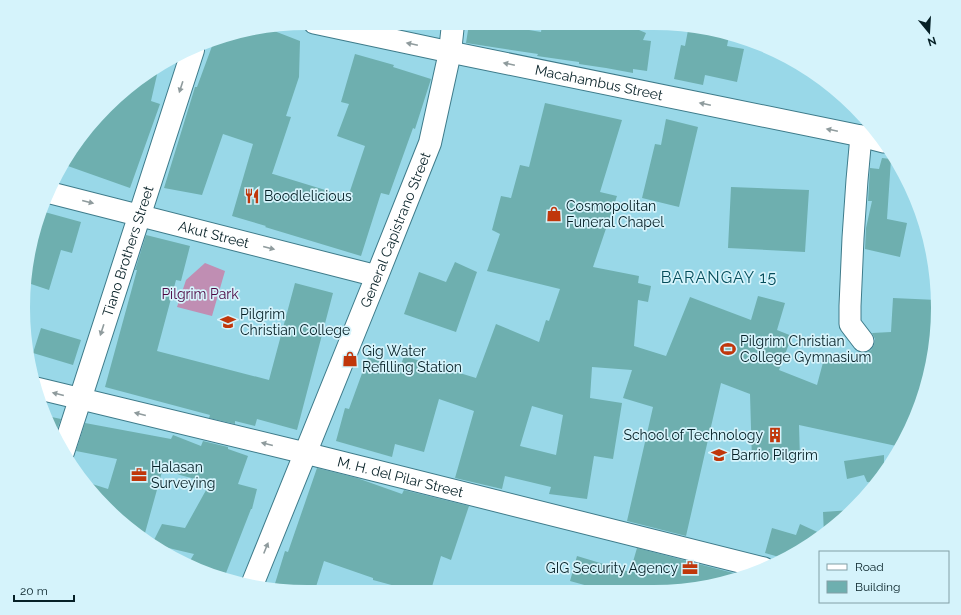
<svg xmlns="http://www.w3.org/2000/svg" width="961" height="615" font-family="Raleway,sans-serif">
<rect width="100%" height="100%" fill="#99d8e8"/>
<!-- green -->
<path fill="#c08eb3" d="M205,263l20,8 -13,45 -35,-9 9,-27z"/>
<!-- building -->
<path fill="#6eafaf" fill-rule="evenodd" d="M469,24h23l49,8 1,-7h98l-1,5 7,3 -3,7 8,1 -4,30 -14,-2v4l-27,-5 -27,-4v-2l-42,-6 1,-2 -72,-11z
M689,25l40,11 -2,10 17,3 -7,33 -32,-7 -2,10 -29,-6 7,-34 4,1z
M269,29l31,12 -1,36 -13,39 5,1 -19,57h1l75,23 17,-51 -28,-10 12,-32 -8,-2 14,-48 39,11 -1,2 38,12 -16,50 -2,-1 -24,67 -8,-2 -20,63 -96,-29 1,-1 -34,-10 21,-72 -30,-10 -21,61 -38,-7 31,-101h2l18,-49z
M159,66l-8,35 9,3 -30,84 -65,-23 17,-31 67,-63z
M545,103l77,17 -22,72 17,4 -24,71 46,9 -1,7 13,3 -3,16 -10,-2 -4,46 32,10 24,-59 61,23 7,-24 27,7 -8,27 15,6 -13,34 38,15 8,-30 41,8 -1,-10 6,-3 3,-5 1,-6 -3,-6 19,-1 2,-34 44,2 -1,44 -13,55 -22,48 -102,-22 1,34 -48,2 -2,-67 -29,-11 -35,153 -59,-15 26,-114 -30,-9 9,-28 -40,-3 -2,31 32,5 -9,56 -19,-3 -7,43 -38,-5 2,-7 -46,-11 -3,13 -47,-11 19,-67 -35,-12 -15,53 -29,-8 -3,13 -56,-16 9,-33 4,1 19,-52 32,11 4,-12 72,22 20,-54 43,18 7,-22 3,1 11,-32 -73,-18 13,-37 -8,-4 9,-34 10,2 9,-33 9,2zM532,406l31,9 -7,40 -36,-9z
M666,119l32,8 -19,80 -37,-9 13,-54 6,1z
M882,158l9,1 -4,60 20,4 -7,34 -35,-8 1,-21 6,-27h-4l2,-33 9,1z
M731,187l78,3 -4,62 -77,-4z
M41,211l40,11 -9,31 -11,-3 -12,40 -24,-8 13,-66z
M146,235l44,11 -9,35 -5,-1 -19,71 112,29 26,-97 38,10 -36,137 -40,-11 -2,7 -20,-5v3l-26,-6 1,-3 -105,-28 32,-117h-2z
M455,262l22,10 -21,60 -52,-18 15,-42 27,10z
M41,328l40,12 -8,25 -40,-12z
M47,416l14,3 -6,16 -4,-9z
M85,423l86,16 2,-4 28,11 2,-5 25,6v2l20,7 -10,28 19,5 -5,20h-1l-25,64 -34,-7 -4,-2 6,-10 -34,-8 -7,-4 9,-18 23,4 25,-45 -30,-8 -17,-7 -18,65 -12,-3 -13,-8 -31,-39 19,6 9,-30 -41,-8z
M884,455v16l-8,12 -9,-1 -3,-7 -17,4 -3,-18z
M317,468l40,10 45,16 2,-4 65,16 -18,54 -10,-4 -10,34h-21l-37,-10v-2l-49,-17 -9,29h-42l12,-39 3,1z
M851,510l-24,23 -3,2 -1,-23z
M800,524l24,11 -38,24 -21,-6 7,-25 24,7z
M637,548l108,28 -18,6 -55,9h-66l-36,-10 7,-25 53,16z"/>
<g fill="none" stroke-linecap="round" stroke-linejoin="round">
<defs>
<g id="street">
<path id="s1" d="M314,23l136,29 411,84 23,6"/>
<path d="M861,136l-4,44 -4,58 -3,68v18l13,17"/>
<path id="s2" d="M51,193l326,83"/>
<path id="s3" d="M36,388l269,65 459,115"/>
</g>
<g id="secondary">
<path id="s4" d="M63,452l130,-402"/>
<path id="s5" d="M252,585l125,-309 53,-133 20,-91 3,-28"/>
</g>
</defs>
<!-- street casing -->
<use href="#street" stroke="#3e7b8a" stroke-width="23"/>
<!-- secondary casing -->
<use href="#secondary" stroke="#3e7b8a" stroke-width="24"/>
<!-- street -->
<use href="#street" stroke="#fff" stroke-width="21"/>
<!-- secondary -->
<use href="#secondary" stroke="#fff" stroke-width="22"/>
</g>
<!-- one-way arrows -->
<defs><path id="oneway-solid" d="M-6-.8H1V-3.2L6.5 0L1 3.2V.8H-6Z"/></defs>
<g fill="#8f9b9d">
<use href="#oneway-solid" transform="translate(412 44) rotate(-168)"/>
<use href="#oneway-solid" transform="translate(509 64) rotate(-168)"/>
<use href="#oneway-solid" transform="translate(181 87) rotate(108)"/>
<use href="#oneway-solid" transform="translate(705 104) rotate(-168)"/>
<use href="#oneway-solid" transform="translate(832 130) rotate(-168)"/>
<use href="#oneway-solid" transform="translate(88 202) rotate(14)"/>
<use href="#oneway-solid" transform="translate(269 248) rotate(14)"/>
<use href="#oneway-solid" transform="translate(102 330) rotate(108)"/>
<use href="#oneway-solid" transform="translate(58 394) rotate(-166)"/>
<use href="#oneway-solid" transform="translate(140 414) rotate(-166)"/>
<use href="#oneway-solid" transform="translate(267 444) rotate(-166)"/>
<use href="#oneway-solid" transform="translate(266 548) rotate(-68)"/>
</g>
<!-- icons -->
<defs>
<symbol id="restaurant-bare" viewBox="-9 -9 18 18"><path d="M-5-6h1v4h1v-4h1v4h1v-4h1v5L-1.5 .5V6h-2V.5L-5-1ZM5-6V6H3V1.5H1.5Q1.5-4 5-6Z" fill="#c0370b" stroke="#d5f3fb" stroke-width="2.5" paint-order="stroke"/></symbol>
<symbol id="shop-bare" viewBox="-9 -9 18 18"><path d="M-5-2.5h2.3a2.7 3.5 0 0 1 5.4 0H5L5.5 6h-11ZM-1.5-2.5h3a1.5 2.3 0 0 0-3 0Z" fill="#c0370b" stroke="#d5f3fb" stroke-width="2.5" paint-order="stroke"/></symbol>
<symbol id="university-bare" viewBox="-9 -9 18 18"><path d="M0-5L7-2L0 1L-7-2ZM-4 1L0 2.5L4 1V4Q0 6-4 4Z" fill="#c0370b" stroke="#d5f3fb" stroke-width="2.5" paint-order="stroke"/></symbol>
<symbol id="stadium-bare" viewBox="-9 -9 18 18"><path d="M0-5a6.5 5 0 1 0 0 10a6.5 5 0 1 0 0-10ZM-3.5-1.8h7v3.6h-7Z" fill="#c0370b" stroke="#d5f3fb" stroke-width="2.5" paint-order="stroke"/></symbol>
<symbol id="building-bare" viewBox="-9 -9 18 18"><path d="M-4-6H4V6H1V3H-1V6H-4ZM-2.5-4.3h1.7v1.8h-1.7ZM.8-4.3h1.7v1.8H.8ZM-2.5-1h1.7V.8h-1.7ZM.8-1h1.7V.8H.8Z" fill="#c0370b" stroke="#d5f3fb" stroke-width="2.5" paint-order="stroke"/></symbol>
<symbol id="office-bare" viewBox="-9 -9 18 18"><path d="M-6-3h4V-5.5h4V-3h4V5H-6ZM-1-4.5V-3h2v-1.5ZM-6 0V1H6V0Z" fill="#c0370b" stroke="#d5f3fb" stroke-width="2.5" paint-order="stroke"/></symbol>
</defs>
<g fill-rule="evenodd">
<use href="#restaurant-bare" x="241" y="185" width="22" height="22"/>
<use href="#shop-bare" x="543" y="203" width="22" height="22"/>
<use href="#university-bare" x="217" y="311" width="22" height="22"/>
<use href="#stadium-bare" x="717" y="338" width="22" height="22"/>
<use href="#shop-bare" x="339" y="348" width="22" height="22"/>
<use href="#building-bare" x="764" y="424" width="22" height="22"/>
<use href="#university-bare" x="708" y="444" width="22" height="22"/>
<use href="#office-bare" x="128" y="464" width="22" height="22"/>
<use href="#office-bare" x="679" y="557" width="22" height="22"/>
</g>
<g text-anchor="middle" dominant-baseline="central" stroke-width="3.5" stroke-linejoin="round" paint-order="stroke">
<!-- street labels -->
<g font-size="14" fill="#062026" stroke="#d5f3fb">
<text stroke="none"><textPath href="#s1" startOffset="291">Macahambus Street</textPath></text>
<text stroke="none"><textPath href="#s5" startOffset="383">General Capistrano Street</textPath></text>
<text stroke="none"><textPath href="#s2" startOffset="168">Akut Street</textPath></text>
<text stroke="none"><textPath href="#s4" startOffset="211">Tiano Brothers Street</textPath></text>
<text stroke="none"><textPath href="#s3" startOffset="375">M. H. del Pilar Street</textPath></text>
</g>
<!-- poi labels -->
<g font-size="14" fill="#062026" stroke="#d5f3fb" text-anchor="start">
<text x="264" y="196">Boodlelicious</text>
<text x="566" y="206">Cosmopolitan<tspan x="566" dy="16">Funeral Chapel</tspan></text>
<text x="240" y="314">Pilgrim<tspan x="240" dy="16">Christian College</tspan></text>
<text x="740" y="341">Pilgrim Christian<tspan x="740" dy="16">College Gymnasium</tspan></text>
<text x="362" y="351">Gig Water<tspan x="362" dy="16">Refilling Station</tspan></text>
<text x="763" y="435" text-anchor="end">School of Technology</text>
<text x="731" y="455">Barrio Pilgrim</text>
<text x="151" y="467">Halasan<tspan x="151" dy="16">Surveying</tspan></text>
<text x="678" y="568" text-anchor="end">GIG Security Agency</text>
</g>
<!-- park labels -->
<g font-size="14" fill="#4d0742" stroke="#d5f3fb">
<text x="200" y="294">Pilgrim Park</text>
</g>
<!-- quarter labels -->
<g font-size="16" letter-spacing="1" fill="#044c5a" stroke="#d5f3fb">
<text x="719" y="277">BARANGAY 15</text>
</g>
</g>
<!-- crop -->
<path d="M0 0H961V615H0ZM307 30H654A277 277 0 0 1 931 307V308A277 277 0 0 1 654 585H307A277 277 0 0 1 30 308V307A277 277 0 0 1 307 30Z" fill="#d5f3fb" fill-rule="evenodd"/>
<!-- legend -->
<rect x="819" y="551" width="130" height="52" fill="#d5f3fb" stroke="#829fa6"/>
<rect x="827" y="564" width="20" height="6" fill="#ffffff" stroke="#829fa6"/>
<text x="855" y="571" font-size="12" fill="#062026">Road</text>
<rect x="827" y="581" width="20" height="12" fill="#6eafaf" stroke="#829fa6"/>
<text x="855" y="591" font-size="12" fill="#062026">Building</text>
<!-- north arrow -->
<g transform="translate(929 32) rotate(162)" stroke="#d5f3fb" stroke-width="3" paint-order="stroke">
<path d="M0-3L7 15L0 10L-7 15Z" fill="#062026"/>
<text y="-6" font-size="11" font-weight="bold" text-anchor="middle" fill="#062026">N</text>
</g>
<!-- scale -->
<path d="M14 595v6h60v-6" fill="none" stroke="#062026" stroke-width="2"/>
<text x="20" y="595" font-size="12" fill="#062026" stroke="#d5f3fb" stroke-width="3" paint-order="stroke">20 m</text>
</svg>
